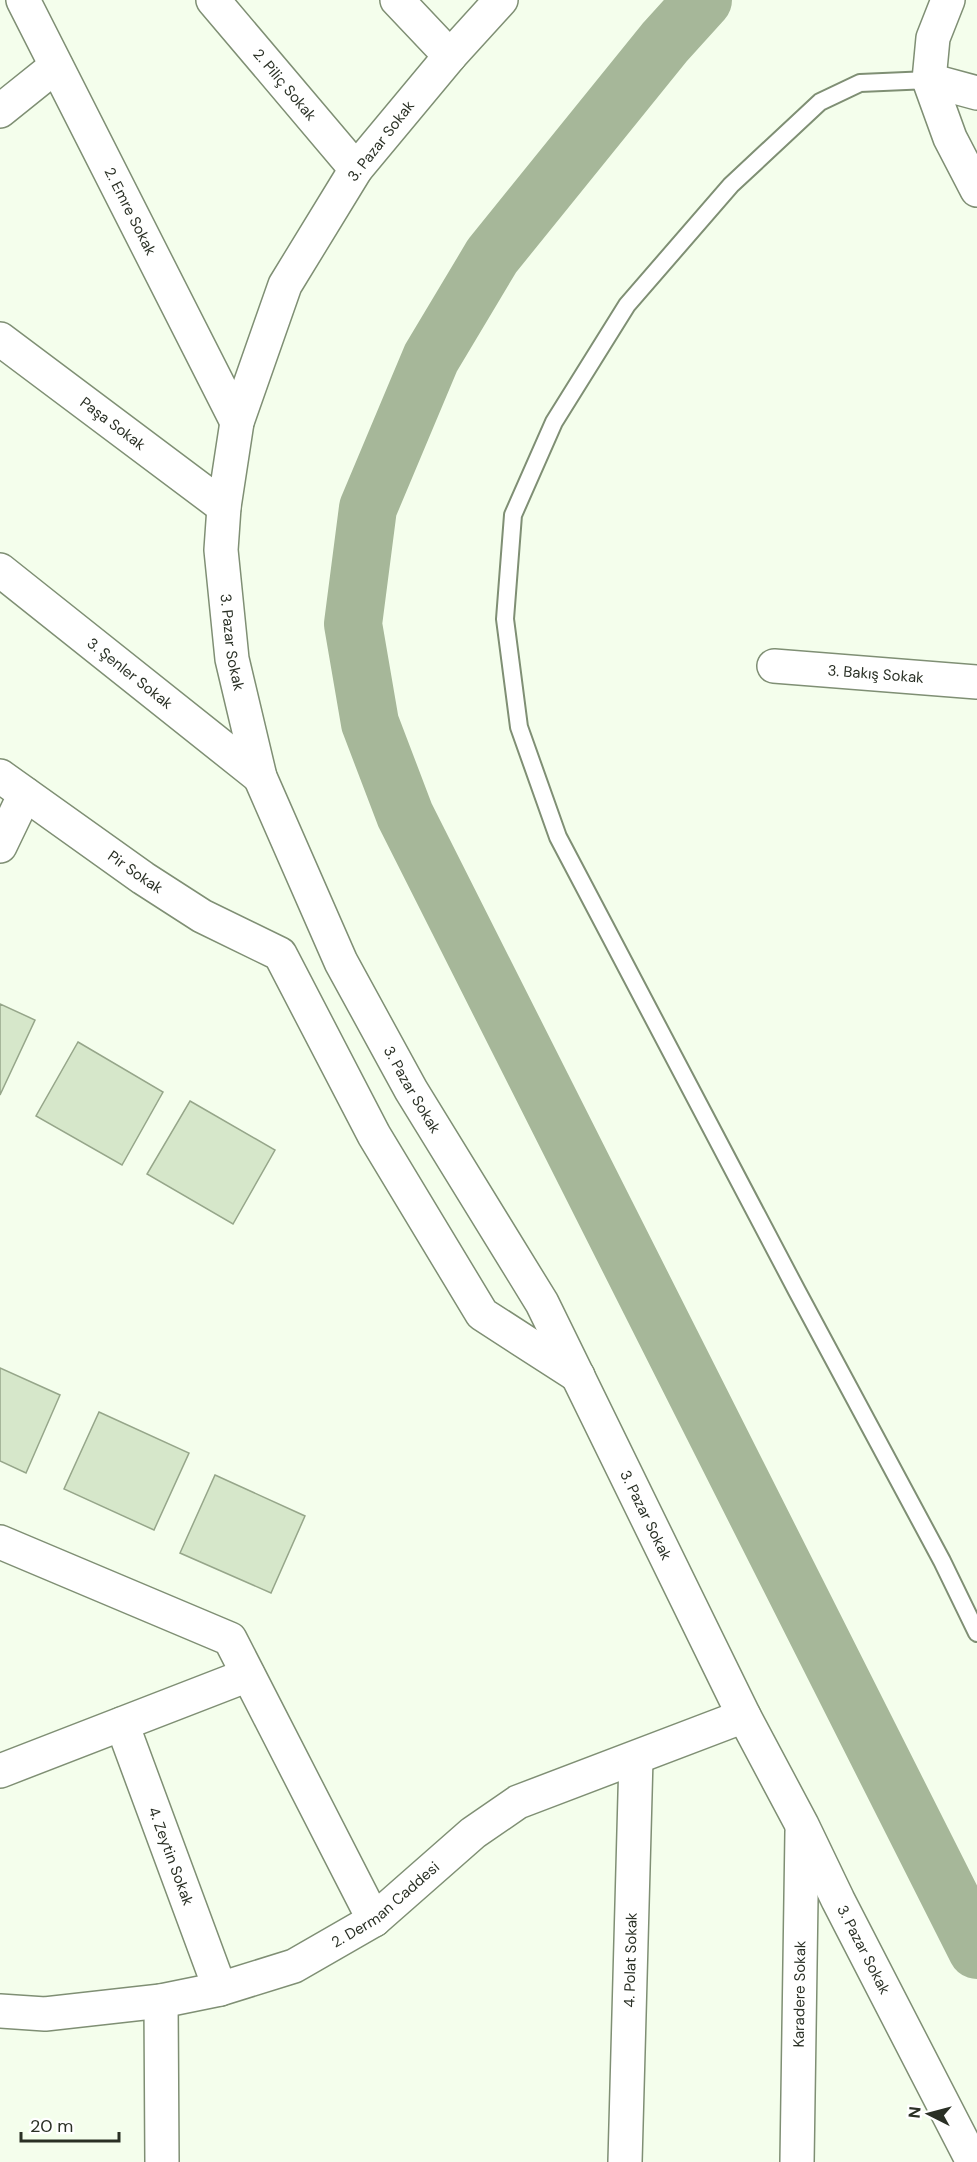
<svg xmlns="http://www.w3.org/2000/svg" width="977" height="2162" font-family="'DM Sans',sans-serif">
<rect width="100%" height="100%" fill="#f4feec"/>
<g fill="none" stroke-linecap="round" stroke-linejoin="round">
<!-- river -->
<path stroke="#a6b799" stroke-width="58" d="M703,0l-38,42 -173,214 -61,102 -63,150 -15,116 17,99 35,92 572,1135"/>
</g>
<!-- building -->
<path fill="#d6e7ca" stroke="#96a68a" stroke-width="1.5" d="M0,1004l35,16 -35,75z
M78,1042l85,50 -41,73 -86,-49z
M190,1101l85,49 -42,74 -86,-50z
M0,1368l60,27 -34,78 -26,-12z
M99,1412l90,41 -35,77 -90,-41z
M215,1475l90,41 -34,77 -91,-40z"/>
<g fill="none" stroke-linecap="round" stroke-linejoin="round">
<defs>
<path id="service" d="M929,80l-69,3 -40,19 -89,83 -104,120 -73,117 -41,93 -8,104 14,108 39,110 239,454 145,270 35,72"/>
<g id="minor">
<path id="s1" d="M23,0l214,422"/>
<path id="s2" d="M213,0l143,169"/>
<path d="M397,0l53,56"/>
<path id="s3" d="M501,0l-51,56 -94,113 -71,116 -48,137 -13,85 -3,43 11,109 28,118 81,185 70,128 131,213 202,413 58,109 36,75 135,262"/>
<path d="M948,0l-15,38 -4,42 21,58 27,52"/>
<path d="M929,80l48,13"/>
<path d="M0,111l56,-45"/>
<path id="s4" d="M0,339l224,168"/>
<path id="s5" d="M0,570l260,207"/>
<path id="s6" d="M774,666l203,16"/>
<path id="s7" d="M0,776l143,102 59,38 78,38 94,181 108,179 96,62"/>
<path d="M0,846l25,-52"/>
<path d="M0,1542l230,97 144,281"/>
<path id="s8" d="M122,1724l98,265"/>
<path d="M0,1771l248,-96"/>
<path d="M161,2001l1,161"/>
<path id="s9" d="M625,2162l11,-404"/>
<path id="s10" d="M797,2162l5,-330"/>
</g>
<g id="secondary">
<path id="s11" d="M0,2011l45,3 116,-13 59,-12 74,-23 80,-46 99,-87 45,-31 226,-86"/>
</g>
</defs>
<!-- service casing -->
<use href="#service" stroke="#7f8f74" stroke-width="20"/>
<!-- minor casing -->
<use href="#minor" stroke="#7f8f74" stroke-width="36"/>
<!-- secondary casing -->
<use href="#secondary" stroke="#7f8f74" stroke-width="36"/>
<!-- service -->
<use href="#service" stroke="#fff" stroke-width="16"/>
<!-- minor -->
<use href="#minor" stroke="#fff" stroke-width="33"/>
<!-- secondary -->
<use href="#secondary" stroke="#fff" stroke-width="33"/>
</g>
<g text-anchor="middle" dominant-baseline="central" stroke-width="6" stroke-linejoin="round" paint-order="stroke">
<!-- street labels -->
<g font-size="15" fill="#2a3025" stroke="#fff">
<text stroke="none"><textPath href="#s2" startOffset="111">2. Piliç Sokak</textPath></text>
<text transform="translate(381 141) rotate(-52)">3. Pazar Sokak</text>
<text stroke="none"><textPath href="#s1" startOffset="237">2. Emre Sokak</textPath></text>
<text stroke="none"><textPath href="#s4" startOffset="141">Paşa Sokak</textPath></text>
<text stroke="none"><textPath href="#s3" startOffset="726">3. Pazar Sokak</textPath></text>
<text stroke="none"><textPath href="#s5" startOffset="166">3. Şenler Sokak</textPath></text>
<text stroke="none"><textPath href="#s6" startOffset="102">3. Bakış Sokak</textPath></text>
<text stroke="none"><textPath href="#s7" startOffset="166">Pir Sokak</textPath></text>
<text stroke="none"><textPath href="#s3" startOffset="1212">3. Pazar Sokak</textPath></text>
<text stroke="none"><textPath href="#s3" startOffset="1698">3. Pazar Sokak</textPath></text>
<text stroke="none"><textPath href="#s8" startOffset="141">4. Zeytin Sokak</textPath></text>
<text stroke="none"><textPath href="#s11" startOffset="410">2. Derman Caddesi</textPath></text>
<text stroke="none"><textPath href="#s3" startOffset="2184">3. Pazar Sokak</textPath></text>
<text stroke="none"><textPath href="#s9" startOffset="202">4. Polat Sokak</textPath></text>
<text stroke="none"><textPath href="#s10" startOffset="168">Karadere Sokak</textPath></text>
</g>
</g>
<!-- north arrow -->
<g transform="translate(929 2114) rotate(276)" stroke="#ffffff" stroke-width="4.5" paint-order="stroke">
<path d="M0-4.5L10 22L0 15L-10 22Z" fill="#2a3025"/>
<text y="-9" font-size="16" font-weight="bold" text-anchor="middle" fill="#2a3025">N</text>
</g>
<!-- scale -->
<path d="M21 2132v9h98v-9" fill="none" stroke="#2a3025" stroke-width="3"/>
<text x="30" y="2132" font-size="18" fill="#2a3025" stroke="#ffffff" stroke-width="4.5" paint-order="stroke">20 m</text>
</svg>
